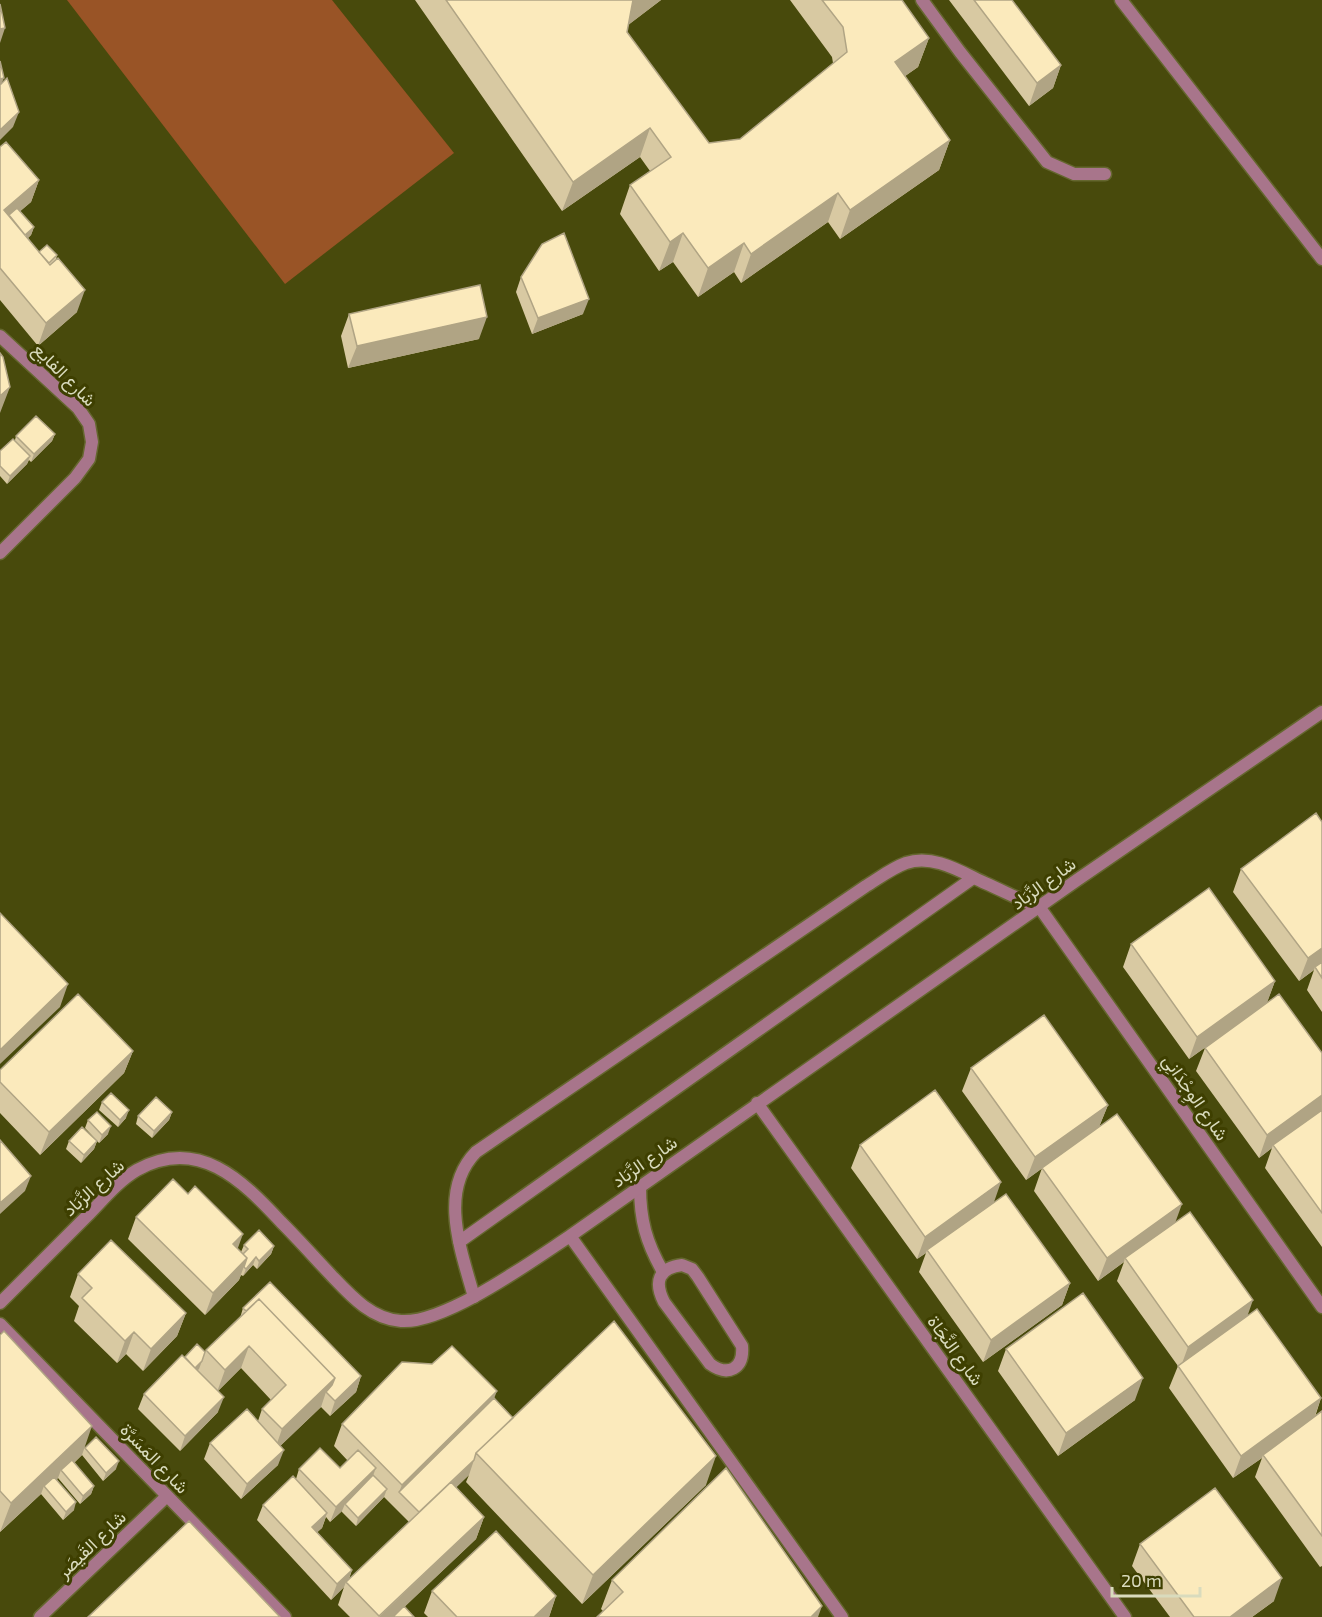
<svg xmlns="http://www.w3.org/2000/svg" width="1322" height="1617" font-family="'Exo 2',Vazirmatn,sans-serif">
<rect width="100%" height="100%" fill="#484a0c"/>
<!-- garden -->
<path fill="#995426" d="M67,0h265l122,153 -169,131z"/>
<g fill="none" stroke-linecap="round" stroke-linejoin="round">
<defs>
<path id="lane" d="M922,0l38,52 87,110 27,12h31
M1121,0l201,259
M640,1186c0,34 6,56 23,86
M459,1242l514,-364
M682,1265l10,4 6,8 44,69c2,23 -14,31 -32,18l-46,-62c-10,-20 -6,-34 18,-37z
M474,1297c-13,-47 -36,-106 2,-145l390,-266c13,-8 26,-18 40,-23 28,-9 55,9 79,20 18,8 36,17 55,25l282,399"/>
<path id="street" d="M0,336l78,72 11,16 3,18 -3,17 -14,19 -75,75
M757,1103l368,514
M570,1236l272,381
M0,1303c29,-29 58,-58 87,-87 15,-15 31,-35 50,-46 61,-34 105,10 144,52 17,17 33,35 50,53 19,20 40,44 70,46 44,3 131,-60 169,-85l507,-356 245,-168
M0,1324l285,293
M40,1617l127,-121"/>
</defs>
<!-- lane casing -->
<use href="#lane" stroke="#65672f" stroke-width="15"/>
<!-- street casing -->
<use href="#street" stroke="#65672f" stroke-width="15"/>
<!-- lane -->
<use href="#lane" stroke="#a8758b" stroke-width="12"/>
<!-- street -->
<use href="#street" stroke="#a8758b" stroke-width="12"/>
</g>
<!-- wall -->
<path fill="#d8c9a2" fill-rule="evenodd" d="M415,0h246l-33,25 -1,7 82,111 31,-4 93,-76 -1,-6 -42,-57h112l27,38 -11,29 -13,9 45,64 -11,30 -99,69 -12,-17 -87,61 -7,-11 -36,25 -25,-35 -14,9 -39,-57 10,-29 20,-14 -10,-14 -78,54z
M949,0h63l49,65 -8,23 -24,18z
M0,147l39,33 -8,22 -11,9 14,16 -3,8 -3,3 11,14 18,3 -1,5 21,52 -39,34 -38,-46z
M521,277l62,37 -51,20 -16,-42z
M349,314l130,25 -131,29 -7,-32z
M55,434l-3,7 -21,21 -2,-2 -2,4 -20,20 -7,-8v-25l15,-11 1,-4z
M1322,822v190l-15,-22 7,-20 -15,11 -66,-89 8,-23z
M1131,944l144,37 -8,21 55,51v194l-57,-79 7,-20 -13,10 -63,-87 9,-23 12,-9 -28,20 -66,-92z
M133,1051l-9,22 -84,82 -40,-42v-43z
M971,1068l137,37 -9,22 148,189 74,82 -6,19 7,-6v155l-2,1 -65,-90 7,-19 -29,20 -64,-90 9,-22 -61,-85 7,-19 -26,19 -64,-90 8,-23 45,-32 -61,44 -64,-89z
M102,1102l24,16 -8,9 -19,-17z
M172,1112l-3,8 -17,18 -16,-14 2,-8z
M88,1120l20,14 -9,9 -14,-15z
M69,1141h28l-3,8 -13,14 -15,-14z
M860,1145l134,57 76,81 -8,22 -79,57 -64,-90 7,-19 -9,6 -66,-91z
M188,1194l53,58 3,-7 30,1 -3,8 -14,15 -4,-4 -10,11 -2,-1 -2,5 -34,35 -77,-76 8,-22z
M78,1274l108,39 -9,23 -34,35 -17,-17 -9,9 -43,-42 5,-15 -9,-9z
M243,1308l118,68 -5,16 -26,24 -9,-9 -41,39 -2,19 -37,34 -37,-40 6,-16 48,-22 4,-12 9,-9 -30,-32 -23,23v21l-38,39 -42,-42 6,-15 41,-37 20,-5 1,-2 34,-32z
M0,1335l85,113 31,21 -13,12 -21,-26 -8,8 20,23 -3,8 -11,10 -22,-26 -1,1 17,31 -11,10 -22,-26 -41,38z
M1006,1349l129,51 -77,56 -60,-85z
M494,1398l19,20 193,67 -124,119 -116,-122 3,-7 -13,12 28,30 -8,22 -72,68 10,10h-64l-12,-12 6,-18 -13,13 -74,-80 6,-15 33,-26 3,-10 41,-1 8,-7 -14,-15 8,-22zM384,1497l25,25 -60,57 3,-9 -35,-38 5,-4 4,-11 4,5 12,-11v1l14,14z
M1140,1544l134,57 -22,16h-82l-38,-51z
M612,1580l206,37 -215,-6 -2,-2z
M432,1591l124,5 -7,21h-121l-4,-4z"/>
<!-- shaded-wall -->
<path fill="#b0a484" d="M633,0h28l-38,29z
M5,28l-5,15v-14z
M929,38l-11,29 -34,24 11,-29z
M1061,65l-8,23 -24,18 8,-23z
M4,78l-3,7 -1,1v-7z
M19,112l-6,15 -13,13v-10z
M650,128l-10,29 -78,54 11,-29z
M950,140l-11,30 -99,69 10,-29z
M39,180l-8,22 -30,26 3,-18z
M838,193l-10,29 -87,61 10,-29z
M34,227l-3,8 -19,17 3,-8z
M683,233l-10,29 -14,9 11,-29z
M744,243l-10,29 -36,25 10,-29z
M85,290l-8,22 -39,34 8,-23z
M589,299l-6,15 -51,20 6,-16z
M487,317l-8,22 -131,29 9,-22z
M10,387l-10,26v-17z
M55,434l-3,7 -21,21 3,-8z
M30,456l-3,8 -20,20 3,-8z
M1322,948v16l-7,3 -1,3 -15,11 9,-23z
M1275,981l-8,22 -78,56 8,-22z
M68,984l-8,23 -60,57v-14z
M133,1051l-9,22 -84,82 9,-23z
M1322,1095v16l-49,34 -1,3 -13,10 8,-23z
M1108,1105l-9,22 -73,53 9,-23z
M129,1110l-3,8 -8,9 2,-7z
M172,1112l-3,8 -17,18 2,-7z
M111,1126l-3,8 -9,9 3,-8z
M97,1141l-3,8 -13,14 3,-8z
M31,1176l-6,15 -25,23v-11z
M1001,1182l-8,23 -66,45 -1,3 -9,6 8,-22z
M1182,1204l-8,22 -49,32 -1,4 -26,19 9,-23z
M243,1234l-8,22 -2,-12z
M274,1246l-3,8 -14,15 2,-8z
M256,1257l-3,8 -10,11 3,-7z
M247,1258l-8,22 -34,35 8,-22z
M1070,1283l-8,22 -79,57 8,-22z
M1253,1300l-8,23 -65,46 8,-22z
M186,1313l-9,23 -34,35 8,-22z
M134,1332l-8,22 -9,9 8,-22z
M249,1346l-8,22 -24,24 8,-22z
M202,1361l-3,8 -12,12 3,-8z
M361,1376l-5,16 -26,24 5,-15z
M335,1378l-6,16 -3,-2 -5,15 -47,45 8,-23z
M1143,1378l-8,22 -77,56 8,-23z
M497,1391l-9,23 -89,78 3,-7z
M224,1397l-6,15 -38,39 5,-15z
M1321,1398l-8,23 -50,34 -1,3 -29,20 8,-22z
M92,1426l-10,29 -19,18 -2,-3 -3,8 -12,11 -2,-3 -3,8 -41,38 11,-29z
M284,1450l-6,15 -37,34 6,-15z
M716,1456l-10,29 -124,119 11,-29z
M474,1460l-5,15 -54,53 5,-15z
M119,1461l-3,8 -13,12 3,-8z
M376,1468l-6,15 -25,21 -3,7 -12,11 6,-15z
M94,1486l-3,8 -11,10 3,-8z
M387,1489l-3,8 -28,29 2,-8z
M76,1502l-2,8 -11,10 3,-8z
M327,1513l-5,15 -15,14 5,-15z
M484,1517l-8,22 -82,78h-15z
M352,1570l-5,14 -1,-2 -2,5 -13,13 6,-16z
M1282,1578l-8,23 -22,16h-22z
M556,1596l-7,21h-15z
M822,1606l-4,11h-7z"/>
<!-- building -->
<path fill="#fbeabc" stroke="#b0a484" stroke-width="1.5" d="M446,0h187l-6,32 82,111 31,-4 107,-87 -4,-25 -21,-27h80l27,38 -34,24 55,78 -100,70 -12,-17 -87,61 -7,-11 -36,25 -25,-35 -13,9 -40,-57 41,-28 -21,-29 -77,54z
M974,0h38l49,65 -24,18z
M0,4l5,24 -5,1z
M0,61l4,17 -4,1z
M7,78l12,34 -19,18v-45z
M6,142l33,38 -35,30 46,55 8,-7 27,32 -39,33 -46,-55v-121z
M17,208l17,19 -9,8 -16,-20z
M564,233l25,66 -51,19 -17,-41 21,-33z
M47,245l10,10 -8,8 -10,-11z
M480,285l7,32 -130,29 -8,-32z
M0,353l3,4 7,30 -10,9z
M36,416l19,18 -21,20 -18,-18z
M13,439l17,17 -20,20 -10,-10v-15z
M1316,813l6,9v126l-14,10 -67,-89z
M1209,888l66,93 -78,56 -66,-93z
M0,913l68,71 -68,66z
M1322,962v16l-7,-11z
M78,994l55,57 -84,81 -49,-50v-12z
M1279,994l43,59v42l-55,40 -62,-87z
M1044,1015l64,90 -73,52 -64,-89z
M935,1090l66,92 -76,55 -65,-92z
M111,1093l18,17 -9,10 -18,-18z
M156,1097l16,15 -18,19 -16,-15z
M1322,1110v103l-49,-68z
M97,1112l14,14 -9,9 -14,-15z
M1117,1114l65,90 -75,54 -65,-90z
M82,1127l15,14 -13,14 -15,-14z
M0,1140l31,36 -31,27z
M173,1179l15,15 7,-8 48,48 -10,10 14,14 -34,35 -77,-76z
M1006,1194l64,89 -79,57 -64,-90z
M1190,1212l63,88 -65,47 -63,-89z
M259,1230l15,16 -15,15 -3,-4 -10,12 -2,-2 3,-9 -4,-4 5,-5 -4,-4z
M111,1240l75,73 -35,36 -17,-17 -9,9 -43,-43 10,-10 -14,-14z
M270,1282l91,94 -26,25 -9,-9 6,-7 3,-7 -76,-79 -13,12 -3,-3z
M1083,1293l60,85 -77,55 -60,-84z
M259,1299l76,79 -53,51 -20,-20 24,-24 -37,-39 -24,24 -19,-20z
M1257,1309l64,89 -80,58 -63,-90z
M614,1321l102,135 -123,119 -117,-122z
M4,1331l88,95 -81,77 -11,-12v-156z
M197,1344l8,8 -3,9 -7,7 -10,-11z
M452,1346l45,45 -95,94 -60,-61 60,-62 30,2z
M182,1355l42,42 -39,39 -41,-42z
M494,1398l19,20 -37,35 -2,7 -55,52 -20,-20z
M247,1409l37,41 -37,34 -37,-41z
M1322,1411v125l-59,-81z
M96,1437l23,24 -13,12 -21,-25z
M320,1448l20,20 18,-18 18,18 -40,39 -37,-38z
M72,1460l22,26 -11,10 -22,-26z
M726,1468l96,138 -11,11h-214l26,-25 -11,-12z
M373,1475l14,14 -29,29 -13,-14z
M293,1476l34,37 -15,14 40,43 -15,14 -74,-79z
M54,1477l22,25 -10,10 -22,-26z
M451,1482l33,35 -105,99 -33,-34z
M1215,1488l67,90 -52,39h-36l-54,-73z
M189,1521l91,96h-192z
M496,1531l60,65 -22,21h-77l-25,-26z
M404,1606l10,11h-21z"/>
<g text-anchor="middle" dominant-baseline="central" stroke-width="6" stroke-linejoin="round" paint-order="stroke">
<!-- street labels -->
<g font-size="18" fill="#d9dbbd" stroke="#3e3f00">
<text transform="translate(65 374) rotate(45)">شارع الفايع</text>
<text transform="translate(1043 883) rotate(-36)">شارع الزَّبَاد</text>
<text transform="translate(1196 1097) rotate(55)">شارع الوِجْدَانِي</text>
<text transform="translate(644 1161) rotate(-35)">شارع الزَّبَاد</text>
<text transform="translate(93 1187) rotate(-42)">شارع الزَّبَاد</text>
<text transform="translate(956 1350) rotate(54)">شارع النَّجَاة</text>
<text transform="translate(155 1458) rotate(46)">شارع المَسَرَّة</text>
<text transform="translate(91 1544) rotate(-44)">شارع القَيصَر</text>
</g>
</g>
<!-- scale -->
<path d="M1112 1587v9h88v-9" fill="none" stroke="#d9dbbd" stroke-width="3"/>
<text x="1121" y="1587" font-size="18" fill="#d9dbbd" stroke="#3e3f00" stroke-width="4.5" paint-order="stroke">20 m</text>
</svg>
